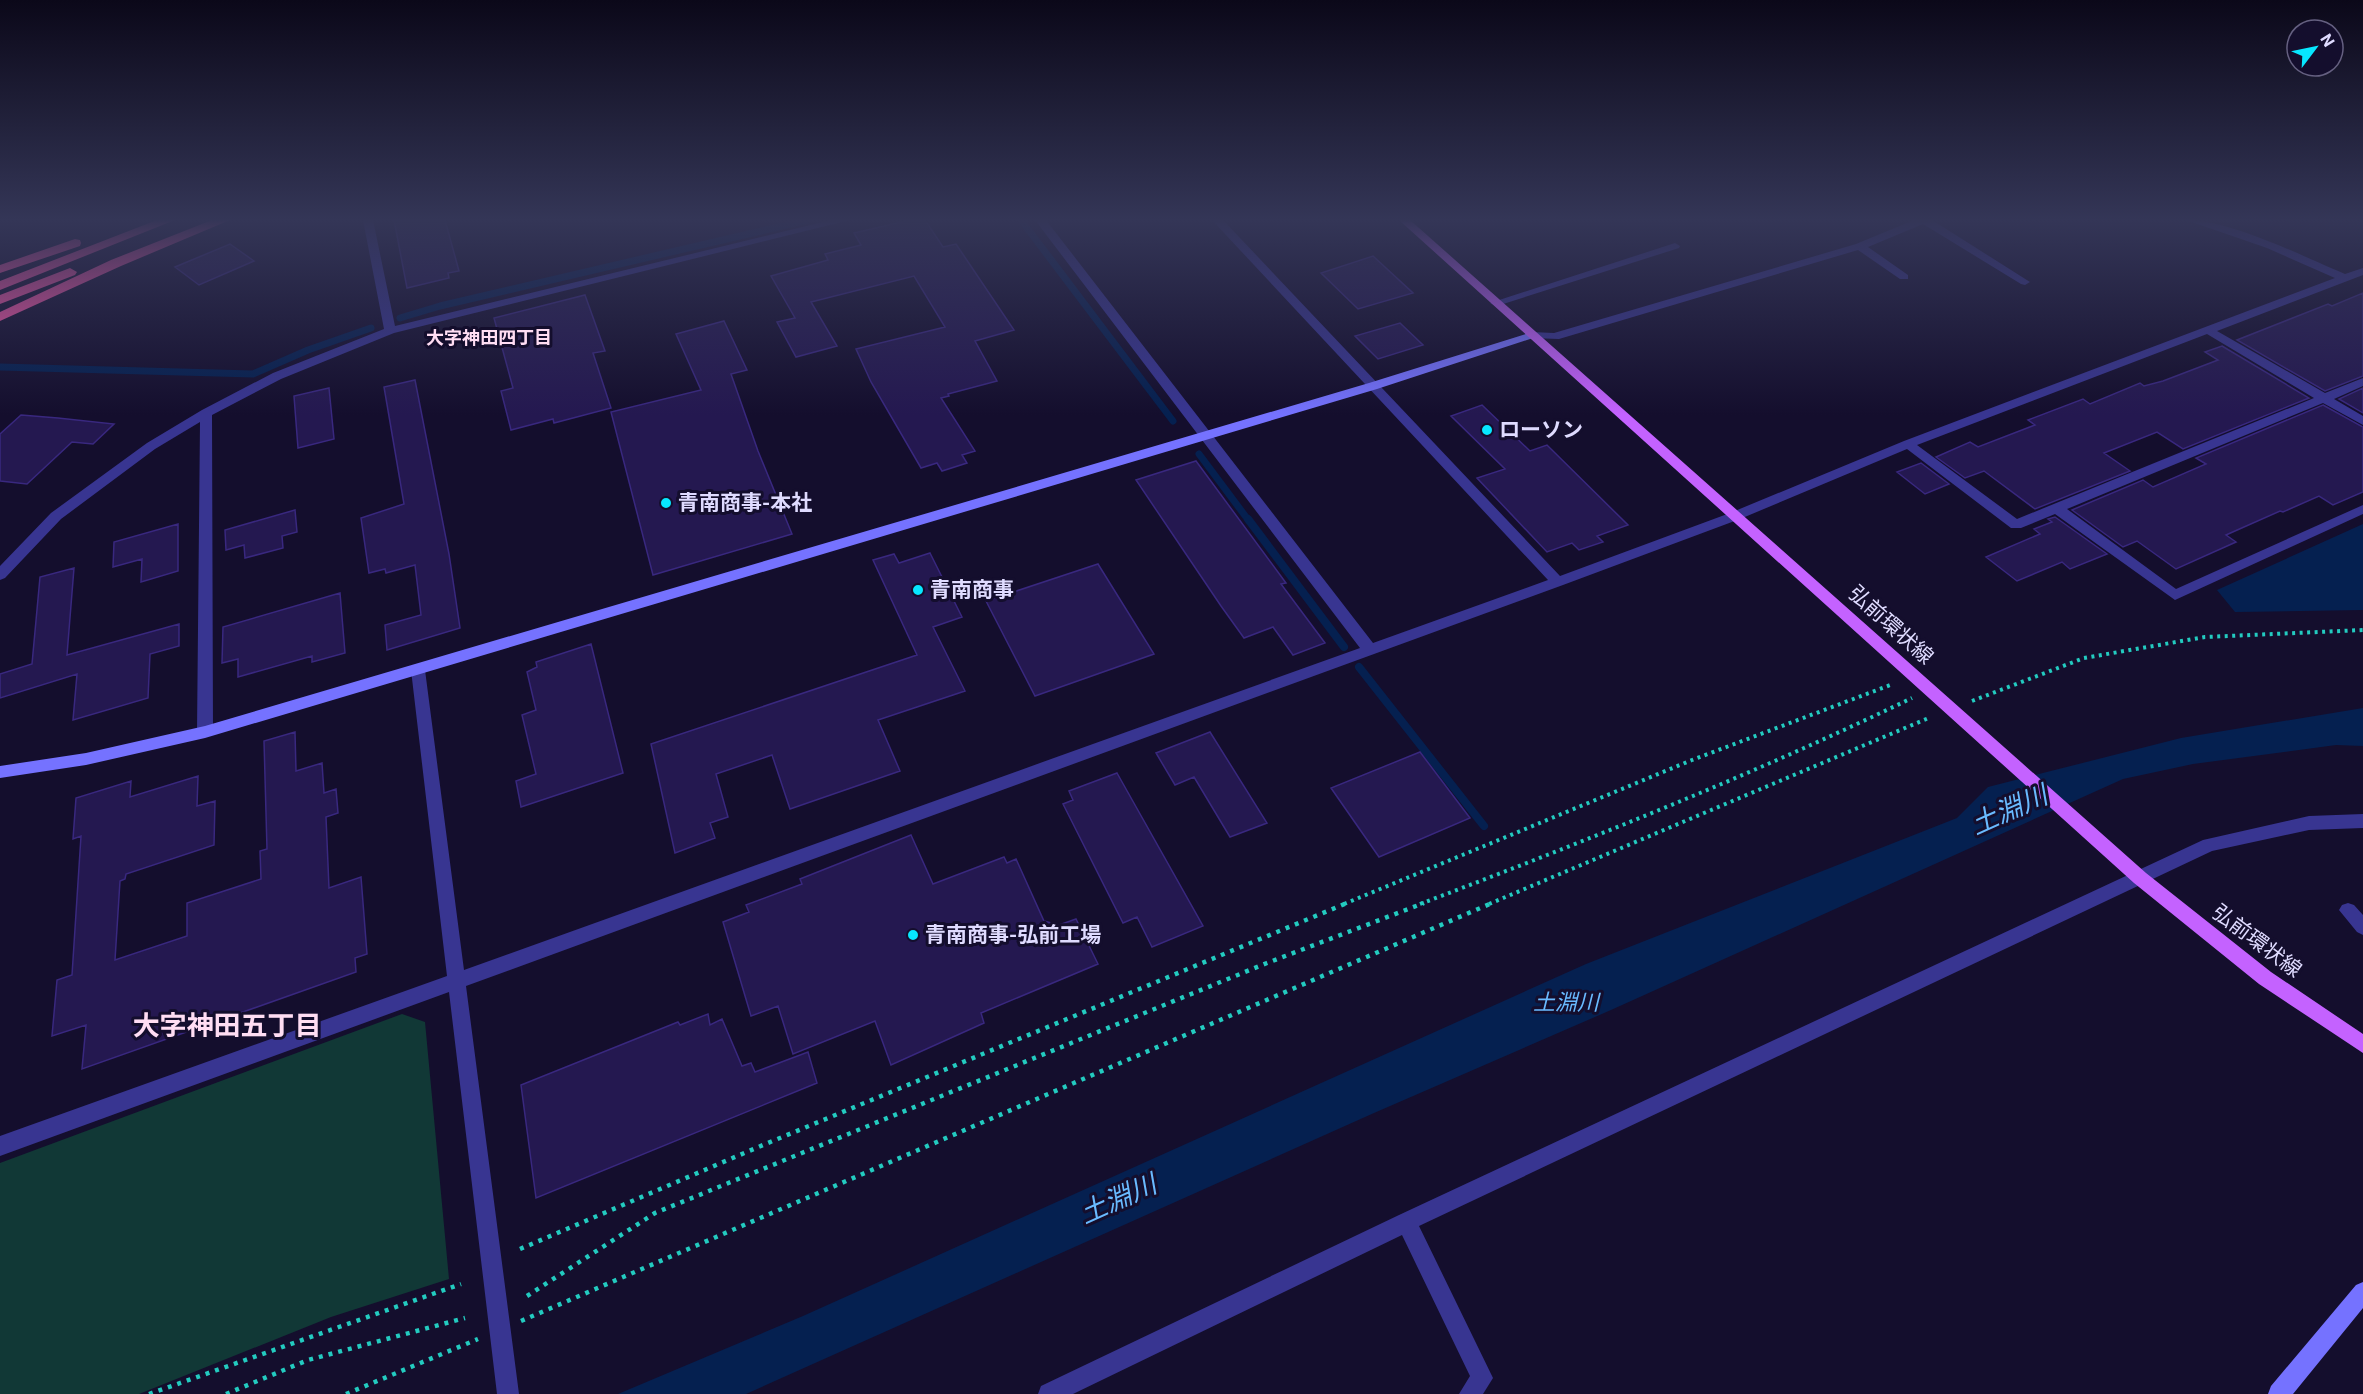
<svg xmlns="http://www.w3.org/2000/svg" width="2363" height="1394" font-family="Roboto,'Noto Sans JP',sans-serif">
<rect width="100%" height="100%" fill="#140e2d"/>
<!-- green -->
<path fill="#113836" d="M402,1014l23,8 24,257 -118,38 -192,77h-139v-231z"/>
<!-- water -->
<path fill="#052050" d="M2363,524v86l-128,2 -18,-22z
M2363,708v38l-27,-1 -143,19 -70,15 -512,231 -237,103 -628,281h-128l185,-78 783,-352 371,-146 31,-31 193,-49z"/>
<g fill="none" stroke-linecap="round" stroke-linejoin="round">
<!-- stream-far1 -->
<path stroke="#052050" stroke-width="7" d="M1021,220l152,201
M400,318l40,-12 368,-86
M0,367l253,7 55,-24 63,-22
M1199,454l50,67"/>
<!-- stream -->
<path stroke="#052050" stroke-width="8" d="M1248,519l96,128
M1359,667l125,159"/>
</g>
<!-- building -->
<path fill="#241850" stroke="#39287f" stroke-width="1.5" d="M394,220h51l14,51 -11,2 1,5 -42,10z
M910,220h15l18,27 13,-3 58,86 -39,11 22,40 -49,13 1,2 -8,2 34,53 -13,4 5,8 -25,8 -5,-8 -16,5 -50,-86 -15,-33 89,-22 -31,-51 -103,26 26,44 -41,11 -19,-35 18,-4 -24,-42 57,-16 -3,-6 36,-9 -7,-12z
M230,244l24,17 -55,24 -24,-18z
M1373,256l40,37 -55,16 -37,-36z
M2363,293v83l-38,15 -88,-51 91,-36 4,2z
M585,295l20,56 -12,2 18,55 -57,15 -1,-4 -42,11 -10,-39 12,-3 -19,-70z
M724,321l23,49 -16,4 27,77 34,83 -139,41 -42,-163 90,-22 -25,-56z
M1400,323l23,22 -45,14 -23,-23z
M2222,346l87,52 -126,51 -26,-17 -53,21 26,18 -95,38 -51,-38 -19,7 -29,-21 34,-15 8,5 57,-22 -7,-5 55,-21 7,5 50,-21 4,3 19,-5 55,-21 -13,-8z
M415,380l34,174 11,74 -73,22 -2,-25 36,-10 -6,-50 -29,8 -1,-4 -16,4 -8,-55 43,-14 -20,-117z
M329,388l5,51 -36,9 -4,-52z
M2363,388v25l-24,-14z
M1482,405l48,46 17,-6 81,80 -31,11 6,6 -24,8 -7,-7 -25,9 -70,-74 28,-9 -54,-53z
M2323,405l40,22v65l-30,13 -14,-9 -36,16 -3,-1 -54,24 10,7 -60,27 -39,-28 -14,6 -51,-37 71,-30 10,7 53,-23 -10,-6z
M21,415l37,3 56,6 -21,20 -21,-2 -45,42 -27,-3v-47z
M1196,461l90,122 -5,1 44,59 -32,12 -20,-28 -29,11 -23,-32 -85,-126z
M1921,463l28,21 -24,10 -28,-22z
M295,510l2,22 -15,4 1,12 -38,10 -1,-13 -18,5 -1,-20z
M2055,517l52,37 -37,15 -8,-7 -45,19 -31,-24 54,-23 -6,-5 18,-7 -4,-3z
M178,524v47l-37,11 1,-23 -29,8 1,-25z
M930,553l32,64 -29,10 32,64 -87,29 22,51 -110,38 -18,-54 -56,19 12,43 -18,6 5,15 -40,15 -24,-109 266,-89 -44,-95 21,-6 5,9z
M1098,564l56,90 -119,42 -49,-95z
M74,568l-7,87 112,-31v22l-29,8 -2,44 -75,22 4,-46 -77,24v-24l32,-10 8,-87z
M340,593l5,60 -33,9v-6l-74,21v-18l-16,4 1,-36z
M591,644l32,129 -102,34 -5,-26 20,-7 -14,-59 14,-5 -9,-38 10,-5 -1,-5z
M295,732l1,39 26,-8 2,30 12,-4 2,24 -12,4 3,71 32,-11 6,77 -12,4 1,14 -274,97 4,-44 -34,11 5,-56 15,-5 9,-139 -8,3 3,-41 55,-17 -1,16 68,-21 -1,30 18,-5 -1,44 -88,29 -1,5 -5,2 -5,79 72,-24v-33l74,-24 -1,-28 7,-2 -3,-108z
M1210,732l57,91 -37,14 -36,-60 -19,8 -19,-32z
M1420,752l50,66 -91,39 -48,-69z
M1117,773l86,153 -51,21 -15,-30 -14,6 -60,-119 10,-4 -4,-9z
M911,835l22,49 71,-27 3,6 9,-4 28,62 15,4 17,-6 22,45 -117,49 3,10 -93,42 -16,-44 -82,33 -15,-48 -27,10 -28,-94 26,-10 -3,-7 56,-21 -2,-5z
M708,1014l2,11 12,-6 20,47 9,-3 4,9 53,-20 9,31 -281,115 -15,-113 157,-63 2,3z"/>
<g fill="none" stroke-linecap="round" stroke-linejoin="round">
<!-- path-far1 -->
<path stroke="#23cbc0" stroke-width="4" stroke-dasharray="3 4.5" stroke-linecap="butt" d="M1972,701l112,-43 121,-21 158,-7
M1344,904l348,-144 201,-76
M1420,904c166,-63 332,-129 492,-206
M1489,904l442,-187"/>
<!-- path -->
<path stroke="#23cbc0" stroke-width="4.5" stroke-dasharray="4 6" stroke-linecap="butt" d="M520,1249l243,-104 584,-242
M527,1296l128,-83 612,-250 157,-60
M521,1321l971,-418
M149,1394l312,-110
M226,1394l82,-34 157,-42
M346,1394l132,-55"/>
<!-- street -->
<path fill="#383591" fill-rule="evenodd" d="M363,220h10l22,106 436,-106h19l-456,113 -113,46 -69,36 1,317 -3,4h-10l-3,-4 3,-310 -45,27 -94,70 -56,59 -5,2v-14l51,-53 96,-70 55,-33 71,-37 111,-44z
M1035,220h11l327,423 175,-63 -336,-360h11l337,356 170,-63 174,-72 431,-163 -68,-30 -81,-28c45,0 116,36 159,54l18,-6v7l-146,56 108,62 38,-15v8l-29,13 29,17v9l-40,-22 -256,106 109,80 187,-84v9l-188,86 -120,-86 -34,14h-10l-104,-79 -167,70 -177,66 -1097,401 53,408h-22l-48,-402 -449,164v-20l447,-160 -36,-306 2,-4h10l2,4 39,300 896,-322zM2207,334l107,64 -297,121 -100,-74z
M1914,220h18l98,62 -5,3 -4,-1 -98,-60 -55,23 40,28v4h-8l-42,-29 -299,89 -27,-1 -6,-3 6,-3 22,1 302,-89z
M1675,243l5,3 -1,2 -179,57 -4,1 -6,-3z
M2363,814v14l-54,2 -97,21 -793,375 74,152 -10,16h-24l11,-18 -68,-141 -329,159h-35l3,-8 358,-171 804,-375 106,-24z
M2348,903l6,2 9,10v20l-6,-3 -18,-22 3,-5z"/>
<!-- secondary -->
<path fill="#7572ff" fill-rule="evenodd" d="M1532,332l6,3 -2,2 -159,52 -1172,349 -119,27 -86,13v-12l86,-13 119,-27 1164,-343z
M2363,1282v26l-70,86h-25l3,-8 85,-101z"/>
<!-- primary -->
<path fill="#c462ff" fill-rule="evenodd" d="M1399,220h11l736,653 125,99 92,62v19l-104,-69 -125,-101z"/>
<!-- highway -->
<path fill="#ff56a7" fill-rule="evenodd" d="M157,220h18l-175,70v-9z
M212,220h18l-109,46 -121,55v-9l111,-52z
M75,239l5,1 1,3 -1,3 -80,27v-8z
M70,268l7,4 -2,3 -75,29v-9z"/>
</g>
<!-- sky -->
<linearGradient id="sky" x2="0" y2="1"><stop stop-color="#0b0819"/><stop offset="0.53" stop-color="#343657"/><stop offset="1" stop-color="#343657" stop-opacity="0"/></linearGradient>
<rect width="2363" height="415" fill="url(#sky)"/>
<!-- markers -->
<g fill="#07e7ff" stroke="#140e2d" stroke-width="2">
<circle cx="1487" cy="430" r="6"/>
<circle cx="666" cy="503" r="6"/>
<circle cx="918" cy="590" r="6"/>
<circle cx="913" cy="935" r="6"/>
</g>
<g text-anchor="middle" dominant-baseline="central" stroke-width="6" stroke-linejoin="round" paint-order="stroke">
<!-- far-neighbourhood labels -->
<g font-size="18" font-weight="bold" fill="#ffddf3" stroke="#140e2d">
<text x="489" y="337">大字神田四丁目</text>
</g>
<!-- poi labels -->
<g font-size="21" font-weight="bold" fill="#dfdbff" stroke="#140e2d" text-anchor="start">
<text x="1499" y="430">ローソン</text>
<text x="678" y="503">青南商事-本社</text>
<text x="930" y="590">青南商事</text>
<text x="925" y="935">青南商事-弘前工場</text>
</g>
<!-- street labels -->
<g font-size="21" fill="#dfdbff" stroke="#140e2d">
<text transform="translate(1891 625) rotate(42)">弘前環状線</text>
<text transform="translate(2257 941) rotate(37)">弘前環状線</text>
</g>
<!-- water labels -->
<g font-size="22" font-style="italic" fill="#69baff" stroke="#140e2d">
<text x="1566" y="1002">土淵川</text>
</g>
<!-- near-water labels -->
<g font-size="27" font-style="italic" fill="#69baff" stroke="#140e2d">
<text transform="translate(2009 810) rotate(-24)">土淵川</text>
<text transform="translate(1118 1199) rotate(-24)">土淵川</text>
</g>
<!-- near-neighbourhood labels -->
<g font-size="27" font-weight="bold" fill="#ffddf3" stroke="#140e2d">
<text x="227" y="1026">大字神田五丁目</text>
</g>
</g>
<!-- north arrow -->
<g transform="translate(2315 48) rotate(58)"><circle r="28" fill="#140e2d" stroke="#656081" stroke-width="1.5"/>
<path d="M0-4.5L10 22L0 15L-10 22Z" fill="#07e7ff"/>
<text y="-9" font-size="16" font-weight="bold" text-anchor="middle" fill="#dfdbff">N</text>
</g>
</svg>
